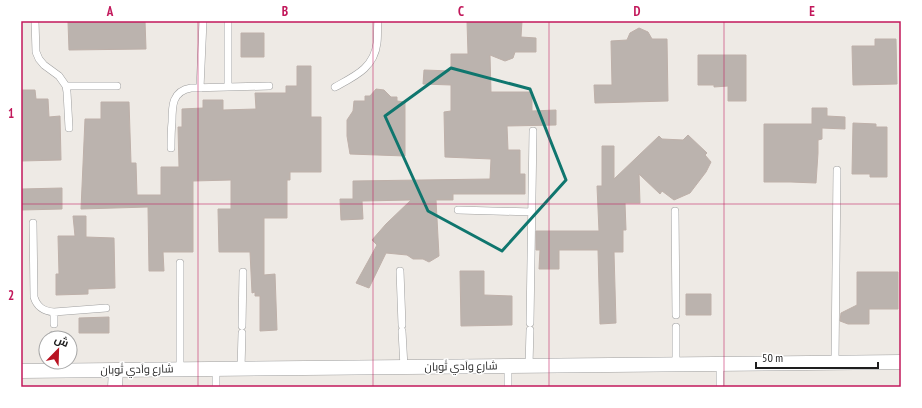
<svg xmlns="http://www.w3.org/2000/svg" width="922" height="408" font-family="'PT Sans Narrow',Cairo,sans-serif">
<rect width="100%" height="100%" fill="#eeeae5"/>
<!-- building -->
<path fill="#bbb3ae" stroke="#beb0a9" d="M77,21h68l1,28 -77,1 -1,-28z
M467,21h55l-1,16 15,1v14h-21l-2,6 -8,3 -15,-6 1,37h41v19l24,-1v15l-49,1 1,24h12v24h5v20h-72v6h-17l3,56 -10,6 -6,-3h-10l-6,-4 -21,-2 -17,35 -13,-5 21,-38 -5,-5 14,-16 25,-24 -49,1 1,18 -22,1 -1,-21h13v-18l137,-2 1,-20 -46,-2 -1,-45 7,-1v-26l-28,-1 1,-14 27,1v-17h17z
M639,28l9,4 4,7h15l1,62 -73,2 -1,-18h18l-1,-44 16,-1 3,-7z
M241,33h23v24h-23z
M875,39h21l1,45 -44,1 -1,-39h23z
M698,55h48v46h-18v-15l-14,1v-2h-16z
M297,66h14v51h10v55h-31v8h-3v38h-23v57l11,-1 2,56 -17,1v-35h-5v-4l-3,1 -2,-41h-31l-1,-43h13v-29l-38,1v71h-30l1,19h-15l-1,-64 -67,2 4,-90h16v-17h28l2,61h5l1,32h24v-28h18l-1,-40h4v-18l21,-1v-8h20v10l33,-1 -1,-16h31v-7h11z
M376,89l8,1 7,7h6v4l8,1v54l-55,-2 -3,-18v-16l6,-9 1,-10h11v-5h5z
M21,90h14l1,9h12l1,18 11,-1 1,44 -40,1z
M812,108h15v8l18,1v12l-23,-1v11l-4,1v13l-2,30 -25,-1h-27v-58h48z
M853,123l23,1v3h11v50h-17v-3h-18z
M688,135l19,18 -2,2 6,7 -5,10 -16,21 -16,7 -12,-9 -2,3 -21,-20 1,29h-15l1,27h-3v22h-9l2,71 -16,1 -2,-74h-39v19h-20l1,-19h-4v-19h63l-2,-45h5v-40h12v33l45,-43 3,3 21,1z
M62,188v21l-40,1v-21z
M73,216h13v21l28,1 1,50 -27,1v5l-32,1v-21h3l-1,-38h17z
M460,271h24v24l28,1v29l-51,1z
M857,272h41v37h-29v15h-21l-8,-3 1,-8 16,-8z
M686,294h25v21h-25z
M109,317v16h-30v-15z"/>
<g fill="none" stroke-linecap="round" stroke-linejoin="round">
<defs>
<path id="service" d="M35,21l1,31 3,7 5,6 15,11 7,10 1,6 2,36
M228,21v66
M66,86h51
M335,87c20,-11 39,-19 42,-44 1,-7 0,-15 1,-22
M200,88l3,-67
M171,148c0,-9 0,-17 1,-26 0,-16 0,-31 19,-34l78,-2
M458,210l74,2
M675,211l1,104
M33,223l1,74c3,10 9,14 20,15l52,-4
M180,263v106
M400,271l2,54
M530,323l3,-192
M54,324v-12
M242,326l1,-54
M676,327v37
M402,331l2,36
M53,338v-3
M835,362l2,-192
M529,365l1,-35
M508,366v21
M216,368v19
M241,368l1,-35
M720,387v-24"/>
<path id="minor" d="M21,371l880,-9
M115,387l1,-17"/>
</defs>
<!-- service casing -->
<use href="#service" stroke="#9f9f9f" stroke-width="8"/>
<!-- minor casing -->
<use href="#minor" stroke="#9f9f9f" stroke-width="15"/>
<!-- service -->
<use href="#service" stroke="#fff" stroke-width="7"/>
<!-- minor -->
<use href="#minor" stroke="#fff" stroke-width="14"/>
</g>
<!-- marked area -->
<path fill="none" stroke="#0f766e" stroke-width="3" stroke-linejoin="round" d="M451,68l79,21 36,91 -64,71 -74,-40 -43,-95z"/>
<!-- grid -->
<path fill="none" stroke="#c2185b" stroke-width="1" stroke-opacity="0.55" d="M198,21v366M373,21v366M549,21v366M724,21v366M21,204h880"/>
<g text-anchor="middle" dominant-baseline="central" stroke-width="3" stroke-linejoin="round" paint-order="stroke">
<!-- street labels -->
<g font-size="11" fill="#1e1e1e" stroke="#fff">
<text transform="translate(461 366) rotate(-1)">شارع واَدي ثَوبان</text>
<text transform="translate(137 369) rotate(-1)">شارع واَدي ثَوبان</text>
</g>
</g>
<!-- border -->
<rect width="922" height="408" fill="none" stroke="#ffffff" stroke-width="44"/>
<!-- north arrow -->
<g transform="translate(58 350) rotate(23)"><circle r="19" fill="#ffffff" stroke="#a5a5a5"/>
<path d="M0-3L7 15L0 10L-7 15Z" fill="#b91322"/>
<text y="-6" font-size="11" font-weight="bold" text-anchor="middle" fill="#1e1e1e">ش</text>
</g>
<!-- scale -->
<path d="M756 362v6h122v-6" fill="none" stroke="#1e1e1e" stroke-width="2"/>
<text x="762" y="362" font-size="12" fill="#1e1e1e" stroke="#ffffff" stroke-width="3" paint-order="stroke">50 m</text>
<rect x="22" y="22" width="878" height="364" fill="none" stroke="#c2185b" stroke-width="1.5"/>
<g font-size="13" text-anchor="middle" font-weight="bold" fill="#c2185b">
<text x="110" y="16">A</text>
<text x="285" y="16">B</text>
<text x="461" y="16">C</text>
<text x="637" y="16">D</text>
<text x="812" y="16">E</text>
<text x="11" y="118">1</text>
<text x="11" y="300">2</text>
</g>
</svg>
